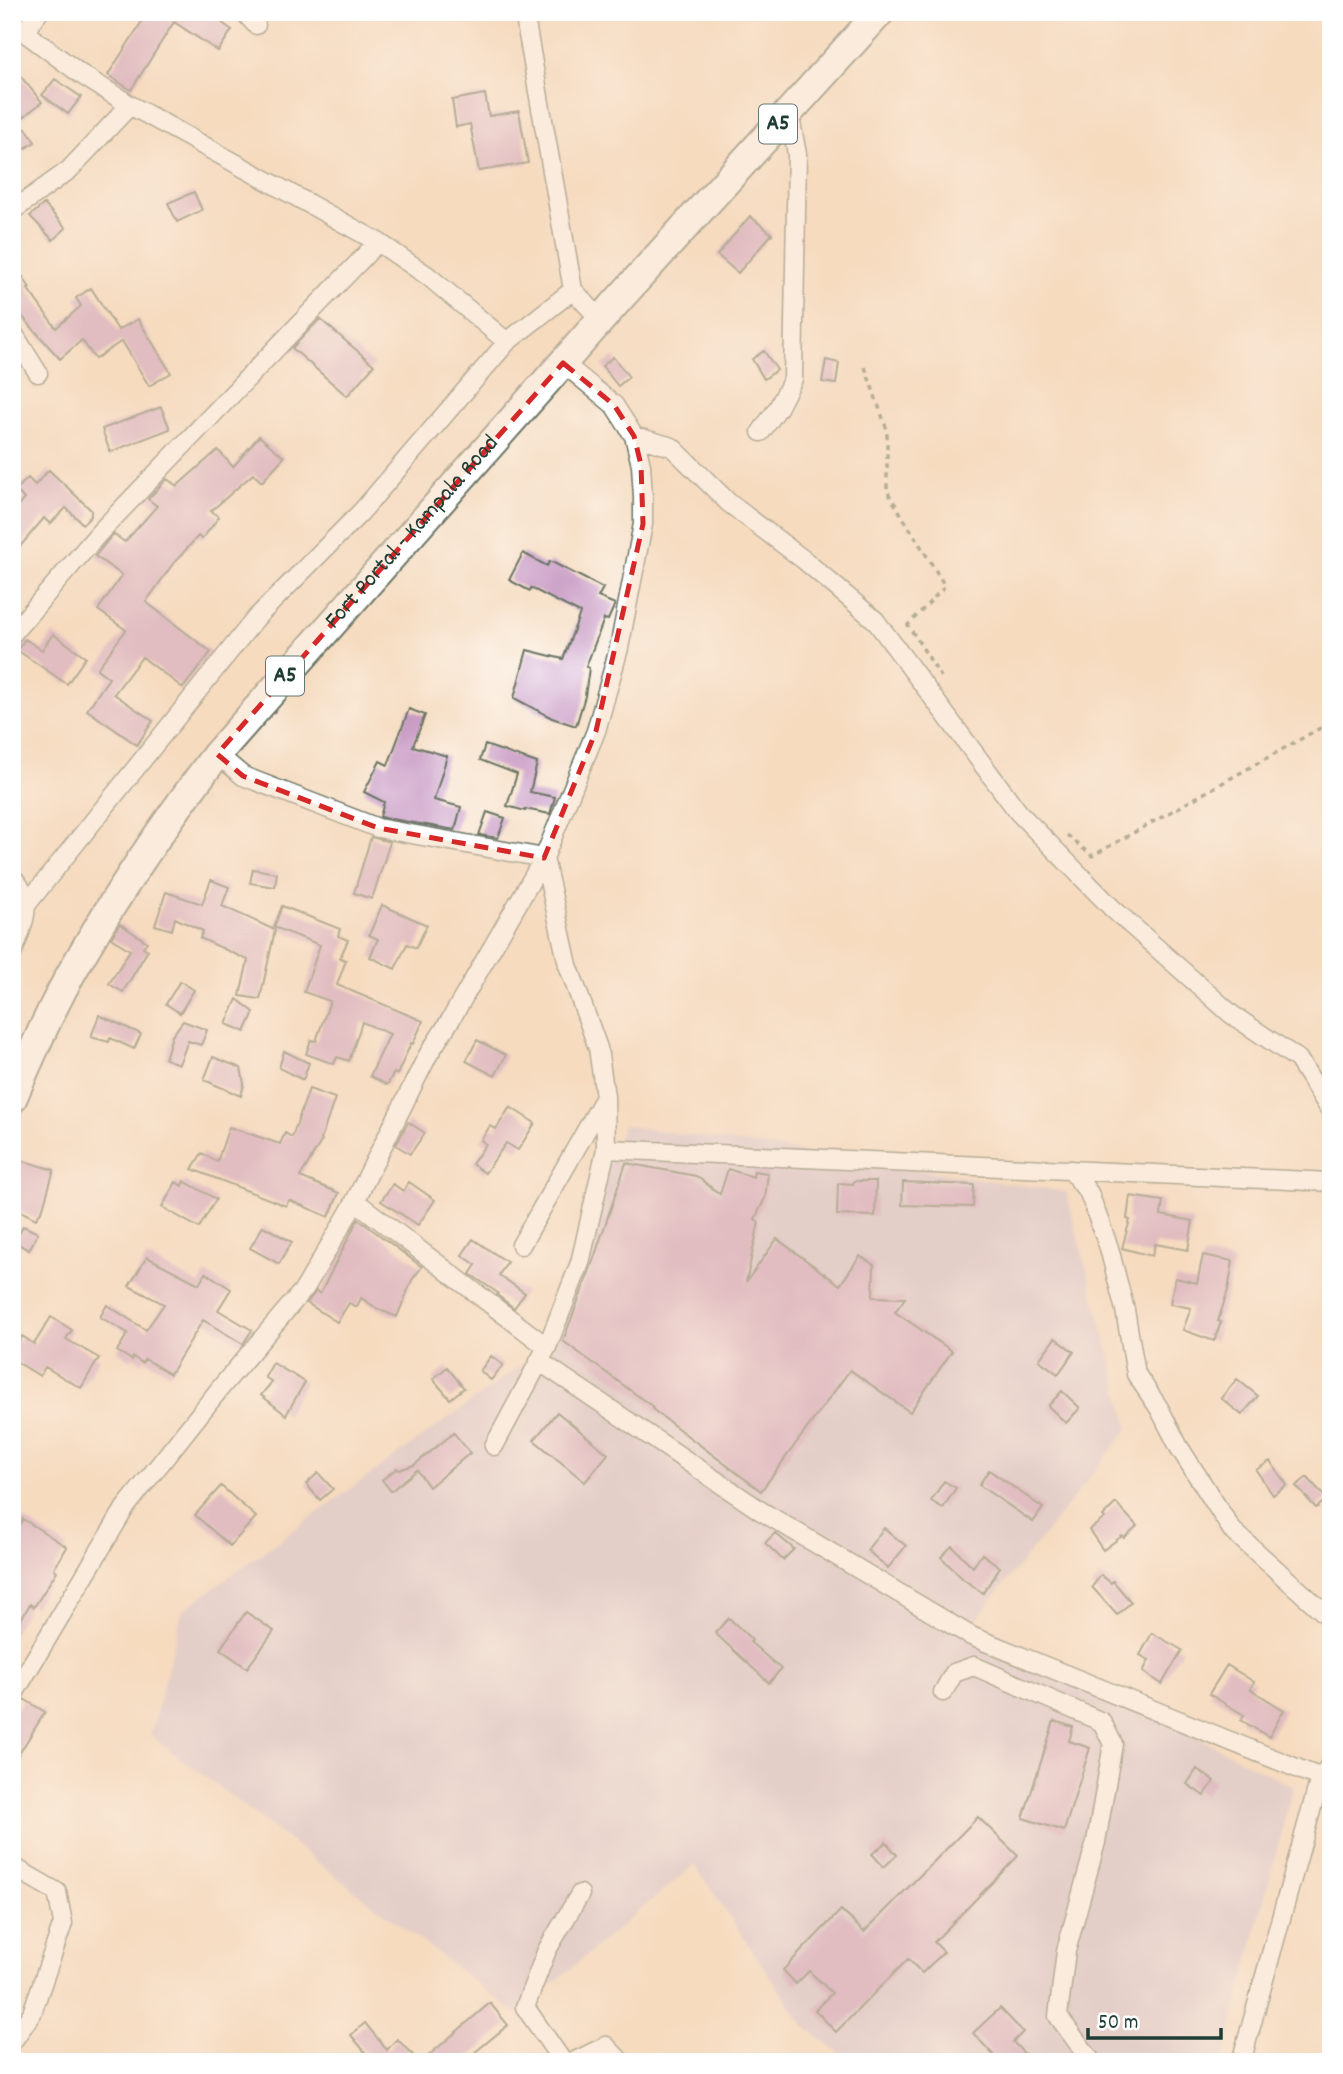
<svg xmlns="http://www.w3.org/2000/svg" width="1343" height="2074" font-family="Dekko,sans-serif">
<rect width="100%" height="100%" fill="#fff"/>
<filter id="ink" filterUnits="userSpaceOnUse"><feTurbulence type="fractalNoise" baseFrequency=".0143" numOctaves="2"/><feDisplacementMap in="SourceGraphic" scale="14" xChannelSelector="R" yChannelSelector="G"/><feConvolveMatrix kernelMatrix="1 2 1 2 8 2 1 2 1" color-interpolation-filters="sRGB"/></filter>
<filter id="wash" filterUnits="userSpaceOnUse"><feTurbulence type="fractalNoise" baseFrequency=".00686" numOctaves="4" result="noise"/><feDisplacementMap in="SourceGraphic" scale="28" xChannelSelector="R" yChannelSelector="G"/><feGaussianBlur stdDeviation="1.57" result="paint"/><feColorMatrix in="noise" values="0 0 0 0 0 0 0 0 0 0 0 0 0 0 0 0 0 1.4 0 .05"/><feComposite in="paint" operator="in"/></filter>
<g filter="url(#wash)">
<rect width="100%" height="100%" fill="#f5dbbf"/>
<!-- industrial -->
<path fill="#cdbed2" d="M623,1125l443,67 63,236 -154,193 318,166 -70,275h-371l-48,-36 -110,-161 -177,149 -367,-279 33,-125 346,-250z"/>
<g id="blocks">
<!-- building -->
<path fill="#c798c2" d="M148,12h59l25,18 -14,21 -44,-29 -43,68 -23,-15z
M12,66l30,36 -21,17 -9,-11z
M55,79l26,18 -13,17 -26,-19z
M485,94l4,22 30,-5 9,52 -49,8 -9,-47 -14,3 -4,-27z
M26,128l9,14 -14,9 -9,-14z
M194,192l8,18 -25,12 -9,-19z
M44,204l22,24 -13,12 -23,-24z
M750,216l22,18 -34,39 -21,-18z
M12,260l18,28 -2,1 28,39 25,-22 -5,-8 15,-10 27,42 20,-11 33,54 -22,13 -27,-45 -27,18 -13,-19 -22,19 -48,-54z
M320,319l54,46 -27,31 -55,-48z
M764,351l13,19 -13,9 -12,-20z
M613,357l16,20 -11,9 -16,-20z
M826,360l13,3 -3,21 -14,-2z
M161,407l9,22 -60,23 -8,-23z
M259,436l25,21 -22,25 -9,-8 -42,37 8,6 -17,22 -4,-3 -26,29 -26,37 65,50 -28,36 -41,-31 -28,37 39,27 -16,24 -50,-35 22,-32 -12,-9 29,-39 -28,-20 24,-35 -27,-19 18,-22 12,8 32,-36 -9,-7 19,-20 10,7 41,-36 15,17z
M49,470l42,40v6l-8,8 -17,-16 -16,16 -6,-6 -32,38v-43l12,-14 -8,-9 12,-12 7,7z
M523,553l24,13 3,-5 53,27 -5,9 17,7 -7,16 -4,-1 -18,48 3,1 -4,28 -9,30 -24,-8 -38,-20 13,-48 36,9 17,-46 -49,-25 -1,3 -21,-11z
M53,634l33,23 -19,27 -50,-34 8,-11 17,11z
M409,709l16,6 -12,31 34,10 -13,44 27,7 -6,23 -75,-13 4,-15 -20,-10 16,-31 8,4z
M485,745l52,18 -7,29 25,5 -5,17 -25,-5v2l-18,-5 10,-32 -37,-14z
M487,812l18,6 -7,20 -19,-3z
M371,837l19,5 -18,57 -18,-6z
M253,869l24,4 -2,14 -25,-4z
M211,880l18,7 -7,19 53,24 -15,69 -20,-3 8,-36 -48,-22 3,-7 -28,-13 -3,12 -17,-5 11,-33 36,12z
M382,905l45,20 -11,23 -9,-4 -12,25 -25,-12 8,-18 -9,-4z
M282,906l58,23 -2,7 10,4 -8,18 6,2 -9,25 86,36 -10,23 -2,-1 -14,32 -3,-2 -7,12 -17,-9 20,-42 -28,-12 -13,39 -12,-4 -3,7 -28,-10 5,-14 5,1 14,-40 -26,-9 16,-47 -46,-18z
M120,924l27,18 -4,5 5,3 -25,42 -14,-8 21,-34 -19,-12z
M180,981l14,9 -14,23 -14,-9z
M237,999l17,13 -9,20 -19,-8z
M99,1015l42,19 -7,15 -24,-11 -1,4 -18,-5z
M183,1021l24,9 -6,15 -13,-4 -9,23 -14,-5 7,-23z
M477,1040l29,15 -11,21 -29,-15z
M284,1051l25,12 -6,17 -24,-12z
M213,1057l28,11 3,16 -3,12 -37,-16z
M309,1089l26,9 -14,41 1,1 -22,37 39,16 -10,24 -40,-17 -3,6 -94,-37 10,-16 15,9 12,-35 51,17 5,-11 7,4z
M510,1107l25,16 -17,27 -12,-7 -21,30 -13,-9 14,-20 -5,-4 9,-14 6,3z
M408,1122l17,11 -15,21 -14,-9z
M17,1159l37,11 -11,38 -7,11 -24,-12v-33z
M626,1163l70,13 24,18 8,-25 25,8 1,-6 14,2 -3,25 -10,21 4,3 -13,60 31,-43 63,46 20,-29 14,9 -1,32 32,1 -10,14 57,39 -42,61 -60,-42 -89,121 -109,-82 1,-2 -90,-66 28,-74z
M184,1181l32,18 -17,29 -37,-21 14,-25 6,4z
M854,1181h22l-1,35 -38,-1 1,-32 15,1z
M409,1182l26,18 -17,25 -37,-24 12,-17 10,7z
M903,1182l71,3 -1,22 -71,-2z
M1130,1196l33,5 -2,14 32,6 -5,29 -33,-6 -3,12 -30,-8 8,-28 -3,-1z
M358,1219l64,48 -10,13 -15,37 -19,-8 -17,-11 -4,9 -8,-4 -12,19 -30,-19 9,-12 4,3z
M23,1226l15,7 -9,17 -14,-8z
M263,1226l29,16 -13,22 -29,-16z
M473,1239l34,23 -8,13 26,18 -11,15 -17,-13 1,-2 -28,-19 6,-9 -14,-10z
M1203,1255l30,6 -5,29 -10,31 3,1 -7,19 -31,-11 8,-22 -21,-4 5,-26 22,5z
M147,1257l52,27 7,-11 25,16 -13,21 34,20 -9,14 -40,-24 -33,54 -25,-15 -3,4 -9,-6 -1,3 -15,-9 11,-18 -28,-16 7,-12 39,25 18,-26 -35,-18z
M51,1317l21,13 -6,9 33,19 -18,30 -36,-21 -5,9 -28,-17v-21l7,4 3,-6 12,8z
M1055,1338l19,14 -16,22 -19,-14z
M491,1356l12,9 -12,15 -11,-9z
M273,1363l32,19 -19,33 -25,-20 11,-13 -7,-5z
M447,1367l17,21 -14,11 -17,-20z
M1237,1379l21,17 -16,19 -21,-17z
M1062,1391l18,17 -14,15 -18,-17z
M557,1412l51,42 -23,28 -51,-42z
M454,1433l16,20 -41,34 -12,-17 -26,21 -9,-11 15,-12 2,2 15,-5z
M1270,1461l17,24 -14,10 -17,-25z
M989,1470l54,38 -10,14 -54,-37z
M318,1473l15,16 -13,11 -14,-16z
M1307,1477l20,22 -11,9 -20,-22z
M944,1481l12,7 -13,20 -12,-7z
M221,1486l35,31 -26,29 -35,-31z
M1116,1503l21,23 -13,12 -2,-2 -19,14 -14,-20 16,-12 -2,-2z
M23,1519l44,28 -13,22 3,2 -23,36 -4,-3 -18,31v-99z
M884,1528l22,18 -18,22 -21,-18z
M775,1533l19,16 -11,11 -18,-17z
M952,1546l21,21 9,-13 18,13 -17,26 -20,-14 -22,-22z
M1101,1575l10,8 2,-2 18,21 -14,13 -25,-28z
M246,1612l28,19 -27,37 -27,-19z
M729,1618l23,22 -2,2 31,27 -12,14 -54,-50z
M1152,1633l30,17 -20,34 -19,-12 6,-12 -9,-5z
M1227,1665l27,17 -4,7 34,21 -15,27 -28,-17 3,-5 -35,-21z
M24,1699l21,13 -33,53v-52z
M1054,1721l19,6 -4,14 21,7 -26,83 -41,-13z
M1197,1769l17,12 -10,15 -17,-12z
M978,1817l40,39 -84,86 10,10 -22,21 -14,-14 -72,73 -21,-22 17,-17 -23,-22 -13,13 -13,-14 58,-60 23,22z
M886,1842l11,13 -13,12 -12,-13z
M490,2003l18,22 -45,37h-42z
M1000,2008l23,24 -10,10 19,20h-32l-27,-29z
M365,2023l22,27 10,-11 23,23h-47l-22,-27z"/>
</g>
</g>
<g filter="url(#ink)">
<use href="#blocks" fill-opacity="0" stroke="#6a7465" stroke-width="2"/>
<g fill="none" stroke-linecap="round" stroke-linejoin="round">
<defs>
<path id="minor" d="M244,12l12,13
M524,12l49,278 28,30
M12,23l70,52 48,30 248,137 50,34 79,66 66,-52
M24,32l15,-20
M12,211l57,-41 61,-65
M12,331l26,42
M761,432l17,-24 15,-29 4,-225 -8,-42
M634,436l38,11 57,56 75,57 71,60 144,193 94,96 118,105 67,45 33,52
M12,634l87,-101 279,-291
M12,878c25,21 10,50 0,76
M27,904l229,-286 105,-106 146,-170
M606,1149l725,33
M1071,1170l18,23 20,55 16,62 11,64 23,34 20,39 53,83 99,89
M355,1201l192,146
M521,1245l83,-146
M539,1361l222,150 210,125 360,146
M494,1446l53,-99 33,-84 26,-114 -1,-53 -7,-48 -30,-83 -24,-107 52,-127 23,-83 24,-124v-27l-2,-32 -7,-29 -20,-31 -51,-42
M943,1692l11,-19 20,-7 128,56 11,22 -17,98 -30,109 -8,65 34,46
M12,1697l113,-189 97,-122 83,-98 46,-79 77,-154 23,-36 93,-161 -166,-30 -135,-52 -26,-22
M12,1866l45,26 6,31 -31,90 -20,29
M563,2062l-38,-55 22,-57 33,-56
M573,2062l33,-16 15,16
M1241,2062l79,-284 11,-14"/>
<g id="primary">
<path id="s1" d="M12,1099c20,-46 40,-93 65,-136 42,-73 89,-142 140,-209l404,-457 259,-285"/>
</g>
</defs>
<!-- minor casing -->
<use href="#minor" stroke="#6a7465" stroke-width="21"/>
<!-- primary casing -->
<use href="#primary" stroke="#6a7465" stroke-width="32"/>
<!-- path -->
<path stroke="#6a7465" stroke-width="3.5" stroke-dasharray="5 5" stroke-linecap="butt" d="M865,367l22,63v61l58,95 -37,39 33,52
M1067,835l25,21 239,-134"/>
<!-- minor -->
<use href="#minor" stroke="#fff" stroke-width="18"/>
<!-- primary -->
<use href="#primary" stroke="#fff" stroke-width="28"/>
</g>
</g>
<!-- marked area -->
<path d="M0 0H1343V2074H0ZM563,363l51,42 20,31 7,29 2,59 -47,207 -52,127 -166,-30 -135,-52 -26,-22z" fill="#f5dbbf" fill-opacity=".55" fill-rule="evenodd"/>
<path fill="none" stroke="#d62828" stroke-width="5" stroke-dasharray="14 9" stroke-linejoin="round" d="M563,363l51,42 20,31 7,29 2,59 -47,207 -52,127 -166,-30 -135,-52 -26,-22z"/>
<g text-anchor="middle" dominant-baseline="central" stroke-width="5" stroke-linejoin="round" paint-order="stroke">
<!-- shield labels -->
<g fill="#fff" stroke="#627771" stroke-width="2">
<rect x="759" y="104.5" width="38" height="39" rx="5"/>
<rect x="266" y="656.5" width="38" height="39" rx="5"/>
</g>
<g font-size="23" font-weight="bold" fill="#1f3d34">
<text x="778" y="124">A5</text>
<text x="285" y="676">A5</text>
</g>
<!-- street labels -->
<g font-size="24" fill="#1f3d34" stroke="#fff">
<text stroke="none"><textPath href="#s1" startOffset="698">Fort Portal - Kampala Road</textPath></text>
</g>
</g>
<!-- margin -->
<rect width="1343" height="2074" fill="none" stroke="#fff" stroke-width="42"/>
<!-- scale -->
<path d="M1088 2028v10h133v-10" fill="none" stroke="#1f3d34" stroke-width="3.5"/>
<text x="1098" y="2028" font-size="21" fill="#1f3d34" stroke="#ffffff" stroke-width="5" paint-order="stroke">50 m</text>
</svg>
